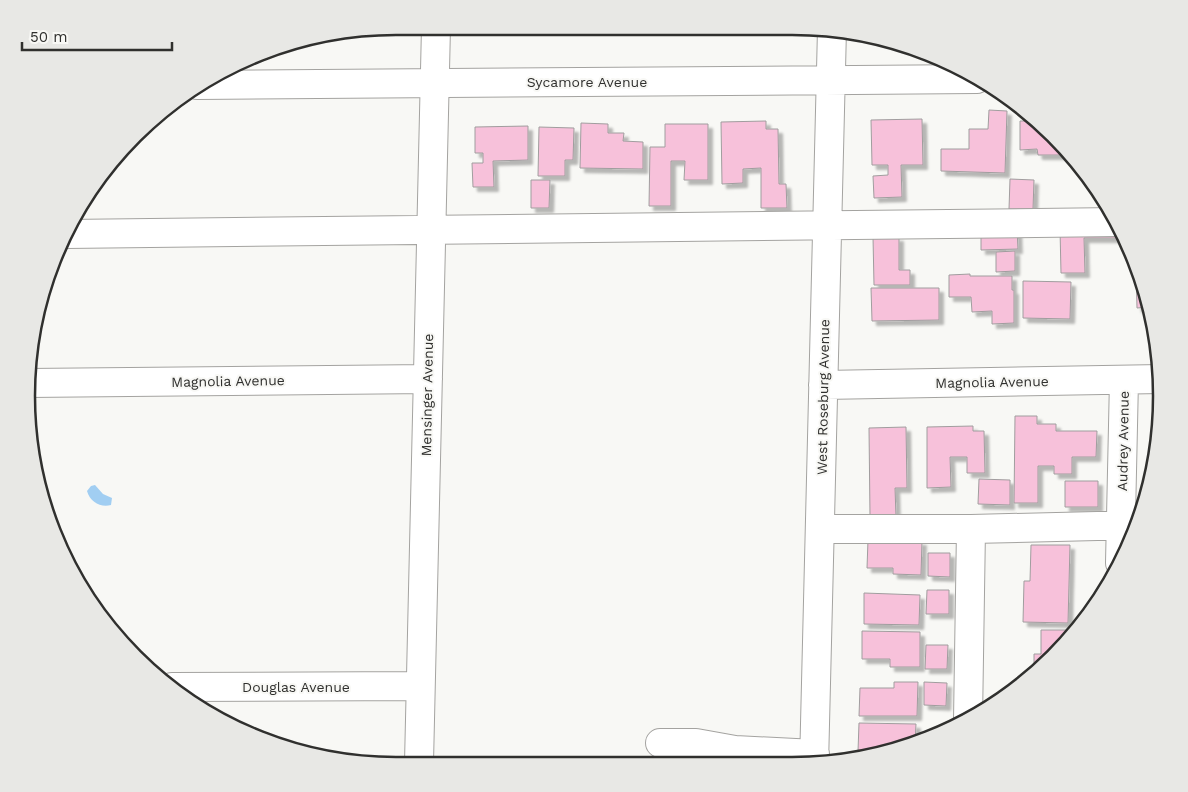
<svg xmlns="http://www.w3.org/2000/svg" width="1188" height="792" font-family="'Work Sans',sans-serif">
<defs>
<filter id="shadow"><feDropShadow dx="4.5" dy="4.5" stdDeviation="1" flood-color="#0004"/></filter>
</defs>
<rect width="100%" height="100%" fill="#f8f8f5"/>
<!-- water -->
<path fill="#a1cef2" d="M95,485l8,9 9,4 -1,7c-10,3 -21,-3 -24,-14l4,-5z"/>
<!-- building -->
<path fill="#f7c1da" stroke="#a09d9e" filter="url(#shadow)" d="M989,110l18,1 -2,62 -64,-2v-22h28v-20h19z
M922,119l1,46h-22l1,32 -28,1 -1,-22 15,-1v-10h-16l-1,-45z
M766,121v8h12l1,55h7l1,24h-26v-40l-18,1v14l-21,1 -1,-62z
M1020,121h18l25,26v8h-25l-1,-6 -17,1z
M581,123l27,1v9h16l-1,8 20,1v27l-63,-1z
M665,124h43v56h-24l1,-19h-14v45h-22l1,-59h15z
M528,126v34l-35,1 1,26h-21l-1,-24h11v-10h-8v-26z
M539,127l35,1 -1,32h-8v16h-27z
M1010,179l24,1 -1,29h-24z
M531,180h19l-1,28h-18z
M1017,228l1,21 -37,1v-21z
M1060,229l64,4 2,5h-42l1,35h-24z
M873,237h26v33h11v15h-36z
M1015,251v20l-19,1v-20z
M1136,271h2l12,36 -13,1z
M970,274v2h42v14h2v33l-22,1v-13l-20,1 -1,-15h-22v-22z
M1023,281l48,1 -1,37 -47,-1z
M871,288h68v32l-67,1z
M1015,416h22v8h19v7h41l-1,26h-24v17h-18v-8h-16v37h-24z
M973,426v5h11l1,42h-18v-16h-17l1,30 -24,1v-61z
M906,427l1,61h-12l1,28h-26l-1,-88z
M979,479l31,1v25l-32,-1z
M1065,481h33v26h-33z
M868,540l54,1 -1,34 -28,-1v-6h-26z
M1031,545h39l-2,78 -45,-1 1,-41h6z
M928,553h22v24l-22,-1z
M927,590h22v24h-23z
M864,593l56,2 -1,30 -55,-1z
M1041,630h35v2l-6,8 -36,34v-20h7z
M862,631l58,1v35h-30v-8h-28z
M926,645h22l-1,24h-22z
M894,682h24l-1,34h-58l1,-28h34z
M924,682l23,1 -1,23 -22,-1z
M859,723l57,1 -1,19 -27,10v-1l-30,-1z
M691,759l34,1v5l-34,-1z"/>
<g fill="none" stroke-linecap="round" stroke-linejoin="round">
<defs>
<path id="minor" d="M197,85l780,-6
M66,234l1051,-12
M28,383l400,-4
M823,385l338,-6
M820,529h151l167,-4
M1120,563l4,-183
M172,687l248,-1
M968,720l3,-191
M660,743h36l39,7 80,4
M419,763l17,-736
M814,765l18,-736"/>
</defs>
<!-- minor casing -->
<use href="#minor" stroke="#a4a3a0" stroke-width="30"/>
<!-- minor -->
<use href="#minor" stroke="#fff" stroke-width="28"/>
</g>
<g text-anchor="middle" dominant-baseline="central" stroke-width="4" stroke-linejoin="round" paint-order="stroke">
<!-- street labels -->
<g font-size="14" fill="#30302e" stroke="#f8f8f5">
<text x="587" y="82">Sycamore Avenue</text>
<text transform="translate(228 381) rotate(-1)">Magnolia Avenue</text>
<text transform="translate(992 382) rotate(-1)">Magnolia Avenue</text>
<text transform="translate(427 395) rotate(-89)">Mensinger Avenue</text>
<text transform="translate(823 397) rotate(-89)">West Roseburg Avenue</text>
<text transform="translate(1123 441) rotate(-89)">Audrey Avenue</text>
<text x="296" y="687">Douglas Avenue</text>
</g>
</g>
<!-- crop -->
<path d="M0 0H1188V792H0ZM396 35H792A361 361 0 0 1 1153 396V396A361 361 0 0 1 792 757H396A361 361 0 0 1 35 396V396A361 361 0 0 1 396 35Z" fill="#e8e8e5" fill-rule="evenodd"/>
<path fill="none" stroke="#30302e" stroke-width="2.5" d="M396 35H792A361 361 0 0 1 1153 396V396A361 361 0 0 1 792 757H396A361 361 0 0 1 35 396V396A361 361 0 0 1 396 35Z"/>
<!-- scale -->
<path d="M22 42v8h150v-8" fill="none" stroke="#30302e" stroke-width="2.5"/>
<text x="30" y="42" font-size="15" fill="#30302e" stroke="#f8f8f5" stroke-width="4" paint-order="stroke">50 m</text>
</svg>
